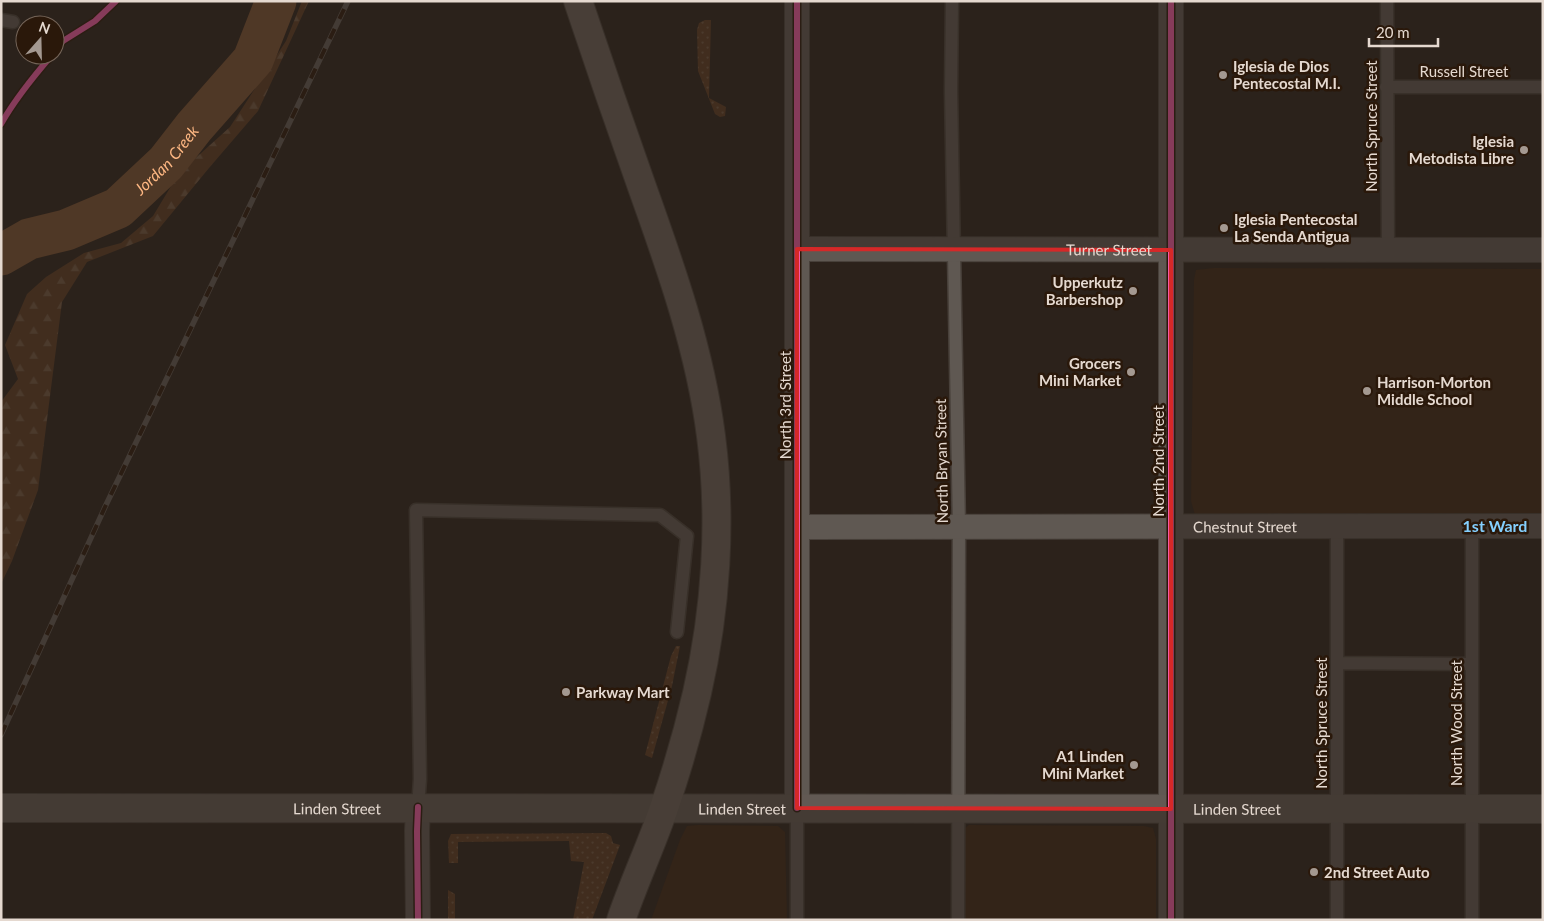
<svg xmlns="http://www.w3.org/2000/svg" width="1544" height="921" font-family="Lato,sans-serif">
<defs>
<pattern id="grass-dots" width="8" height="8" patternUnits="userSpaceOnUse" patternTransform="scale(1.25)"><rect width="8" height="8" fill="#5b3b23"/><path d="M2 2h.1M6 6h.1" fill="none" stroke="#725742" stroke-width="1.8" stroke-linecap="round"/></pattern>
<pattern id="forest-firs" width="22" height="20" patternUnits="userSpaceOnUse" patternTransform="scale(1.25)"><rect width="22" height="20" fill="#5b3b23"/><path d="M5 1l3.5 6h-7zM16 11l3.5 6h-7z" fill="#725742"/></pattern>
</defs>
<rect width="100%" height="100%" fill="#2c221b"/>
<!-- built -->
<path fill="#3c2615" d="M1214,268l329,1v249l-348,-3 -4,-14 3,-221 2,-10z
M698,825l80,1 7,6 2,88h-136l29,-80 7,-14z
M969,825l175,1 9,2 3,11v81h-193l-1,-81 3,-11z"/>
<!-- grass -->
<path fill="url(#grass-dots)" d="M705,20h6l-2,78 17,9 -1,9 -5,1 -5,-3 -17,-43 -1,-41 2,-7z
M676,646h4l-8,40 -20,72 -7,-3 26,-99z
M606,833l5,3 2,7 7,2 -28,75h-19l11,-58 -13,-1 -2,-20 -111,1v21h-9l-1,-22 3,-7z
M448,890l7,4v26h-7z"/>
<!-- forest -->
<path fill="url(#forest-firs)" d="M302,1h7l-51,110 -49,57 -56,68 -66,26 -25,40 -24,188 -26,71 -11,23v-182l17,-23 -13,-34 22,-51 19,-17 38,-24 37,-10 32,-27 26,-43 51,-46 56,-86z"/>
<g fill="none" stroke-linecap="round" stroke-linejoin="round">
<!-- river -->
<path stroke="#7b5233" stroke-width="41" id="s1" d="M1,255l28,-16 37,-9 52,-22 48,-45 28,-36 59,-67 23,-59"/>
<defs>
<path id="lane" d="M952,1l-1,90 8,436 -1,393
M1387,1l1,249
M1,20l12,2
M1386,87h157
M1472,526v394
M1337,663l135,1
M418,807l2,-28 -4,-269 244,5 27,21 -10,96
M797,808v112
M1337,920v-394"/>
<g id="street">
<path d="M1171,1v919"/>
<path id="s2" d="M797,249l746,1"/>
<path id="s3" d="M797,527l746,-1"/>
<path d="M418,807l-1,24 1,89"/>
<path d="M797,808v-807"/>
</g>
<g id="secondary">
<path id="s4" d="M1,808l1542,1"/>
</g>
<path id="primary" d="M578,1c21,63 42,124 64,186 29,81 58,163 69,249 11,84 5,174 -14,257 -9,39 -20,77 -33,115 -13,38 -30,74 -43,112"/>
</defs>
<!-- lane casing -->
<use href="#lane" stroke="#48403a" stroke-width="15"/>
<!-- street casing -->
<use href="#street" stroke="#48403a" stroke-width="26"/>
<!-- secondary casing -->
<use href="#secondary" stroke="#48403a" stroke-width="30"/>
<!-- primary casing -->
<use href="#primary" stroke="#48403a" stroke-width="30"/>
<!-- lane -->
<use href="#lane" stroke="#5f5852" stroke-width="12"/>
<!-- street -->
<use href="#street" stroke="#5f5852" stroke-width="24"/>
<!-- secondary -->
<use href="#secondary" stroke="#625953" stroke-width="28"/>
<!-- primary -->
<use href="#primary" stroke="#6a6059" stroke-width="28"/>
<defs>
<path id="rail" d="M1,735l104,-228 243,-506"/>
</defs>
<!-- rail casing -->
<use href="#rail" stroke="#615954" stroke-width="5.5"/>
<!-- rail -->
<use href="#rail" stroke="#2a180a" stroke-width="4" stroke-dasharray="11" stroke-linecap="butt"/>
<defs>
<path id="cycleway" d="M1171,1v919
M55,51l8,-10 32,-20 21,-20
M1,124c14,-25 32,-47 51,-69
M418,807l-1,24 1,89
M797,808v-807"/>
</defs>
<!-- cycleway casing -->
<use href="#cycleway" stroke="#2a180a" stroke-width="9"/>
<!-- cycleway -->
<use href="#cycleway" stroke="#f35aa7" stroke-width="6"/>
</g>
<!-- marked area -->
<path d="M0 0H1544V921H0ZM797,249l374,1v559l-374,-1z" fill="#2c221b" fill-opacity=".55" fill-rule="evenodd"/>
<path fill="none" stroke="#d62828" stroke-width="4" stroke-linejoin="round" d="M797,249l374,1v559l-374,-1z"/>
<!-- markers -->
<g fill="#a49991" stroke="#2a180a" stroke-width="2">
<circle cx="1223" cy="75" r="5"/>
<circle cx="1524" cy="150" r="5"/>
<circle cx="1224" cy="228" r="5"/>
<circle cx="1133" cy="291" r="5"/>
<circle cx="1131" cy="372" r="5"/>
<circle cx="1367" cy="391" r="5"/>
<circle cx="566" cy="692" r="5"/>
<circle cx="1134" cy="765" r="5"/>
<circle cx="1314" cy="872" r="5"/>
</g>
<g text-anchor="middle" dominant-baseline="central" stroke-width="5" stroke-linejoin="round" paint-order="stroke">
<!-- poi labels -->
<g font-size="15" font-weight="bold" fill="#e5d9d0" stroke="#2a180a" text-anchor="start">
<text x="1233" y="66">Iglesia de Dios<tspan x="1233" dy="17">Pentecostal M.I.</tspan></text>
<text x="1514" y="141" text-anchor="end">Iglesia<tspan x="1514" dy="17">Metodista Libre</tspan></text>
<text x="1234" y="219">Iglesia Pentecostal<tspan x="1234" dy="17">La Senda Antigua</tspan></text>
<text x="1123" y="282" text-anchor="end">Upperkutz<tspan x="1123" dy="17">Barbershop</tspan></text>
<text x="1121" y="363" text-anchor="end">Grocers<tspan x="1121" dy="17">Mini Market</tspan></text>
<text x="1377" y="382">Harrison-Morton<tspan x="1377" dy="17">Middle School</tspan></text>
<text x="576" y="692">Parkway Mart</text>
<text x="1124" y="756" text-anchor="end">A1 Linden<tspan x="1124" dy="17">Mini Market</tspan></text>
<text x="1324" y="872">2nd Street Auto</text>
</g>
<!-- street labels -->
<g font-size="15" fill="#e5d9d0" stroke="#2a180a">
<text x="1464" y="71">Russell Street</text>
<text transform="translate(1371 126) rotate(-90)">North Spruce Street</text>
<text stroke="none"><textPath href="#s2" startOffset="312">Turner Street</textPath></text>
<text transform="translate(785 405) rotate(-90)">North 3rd Street</text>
<text transform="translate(941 461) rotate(-91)">North Bryan Street</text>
<text transform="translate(1158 461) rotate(-90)">North 2nd Street</text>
<text stroke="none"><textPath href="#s3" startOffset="448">Chestnut Street</textPath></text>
<text transform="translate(1321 723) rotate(-90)">North Spruce Street</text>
<text transform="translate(1456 723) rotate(-90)">North Wood Street</text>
<text stroke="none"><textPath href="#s4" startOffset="336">Linden Street</textPath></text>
<text stroke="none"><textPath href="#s4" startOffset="741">Linden Street</textPath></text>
<text stroke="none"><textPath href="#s4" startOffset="1236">Linden Street</textPath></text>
</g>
<!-- water labels -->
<g font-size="16" font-style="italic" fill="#fcb682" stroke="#2a180a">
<text stroke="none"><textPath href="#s1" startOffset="195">Jordan Creek</textPath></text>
</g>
<!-- neighbourhood labels -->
<g font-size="16" font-weight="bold" fill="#84cffe" stroke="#2a180a">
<text x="1495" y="525">1st Ward</text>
</g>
</g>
<!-- border -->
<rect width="1544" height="921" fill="none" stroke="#e5d9d0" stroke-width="5"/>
<!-- north arrow -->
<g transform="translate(40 40) rotate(20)"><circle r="24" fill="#2a180a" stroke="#756559"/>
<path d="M0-4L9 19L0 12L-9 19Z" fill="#a49991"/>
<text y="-8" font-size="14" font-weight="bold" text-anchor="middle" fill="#e5d9d0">N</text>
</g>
<!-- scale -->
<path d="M1369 38v8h69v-8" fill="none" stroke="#e5d9d0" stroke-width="2.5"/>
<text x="1376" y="38" font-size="15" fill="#e5d9d0" stroke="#2a180a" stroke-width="4" paint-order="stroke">20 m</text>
</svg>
